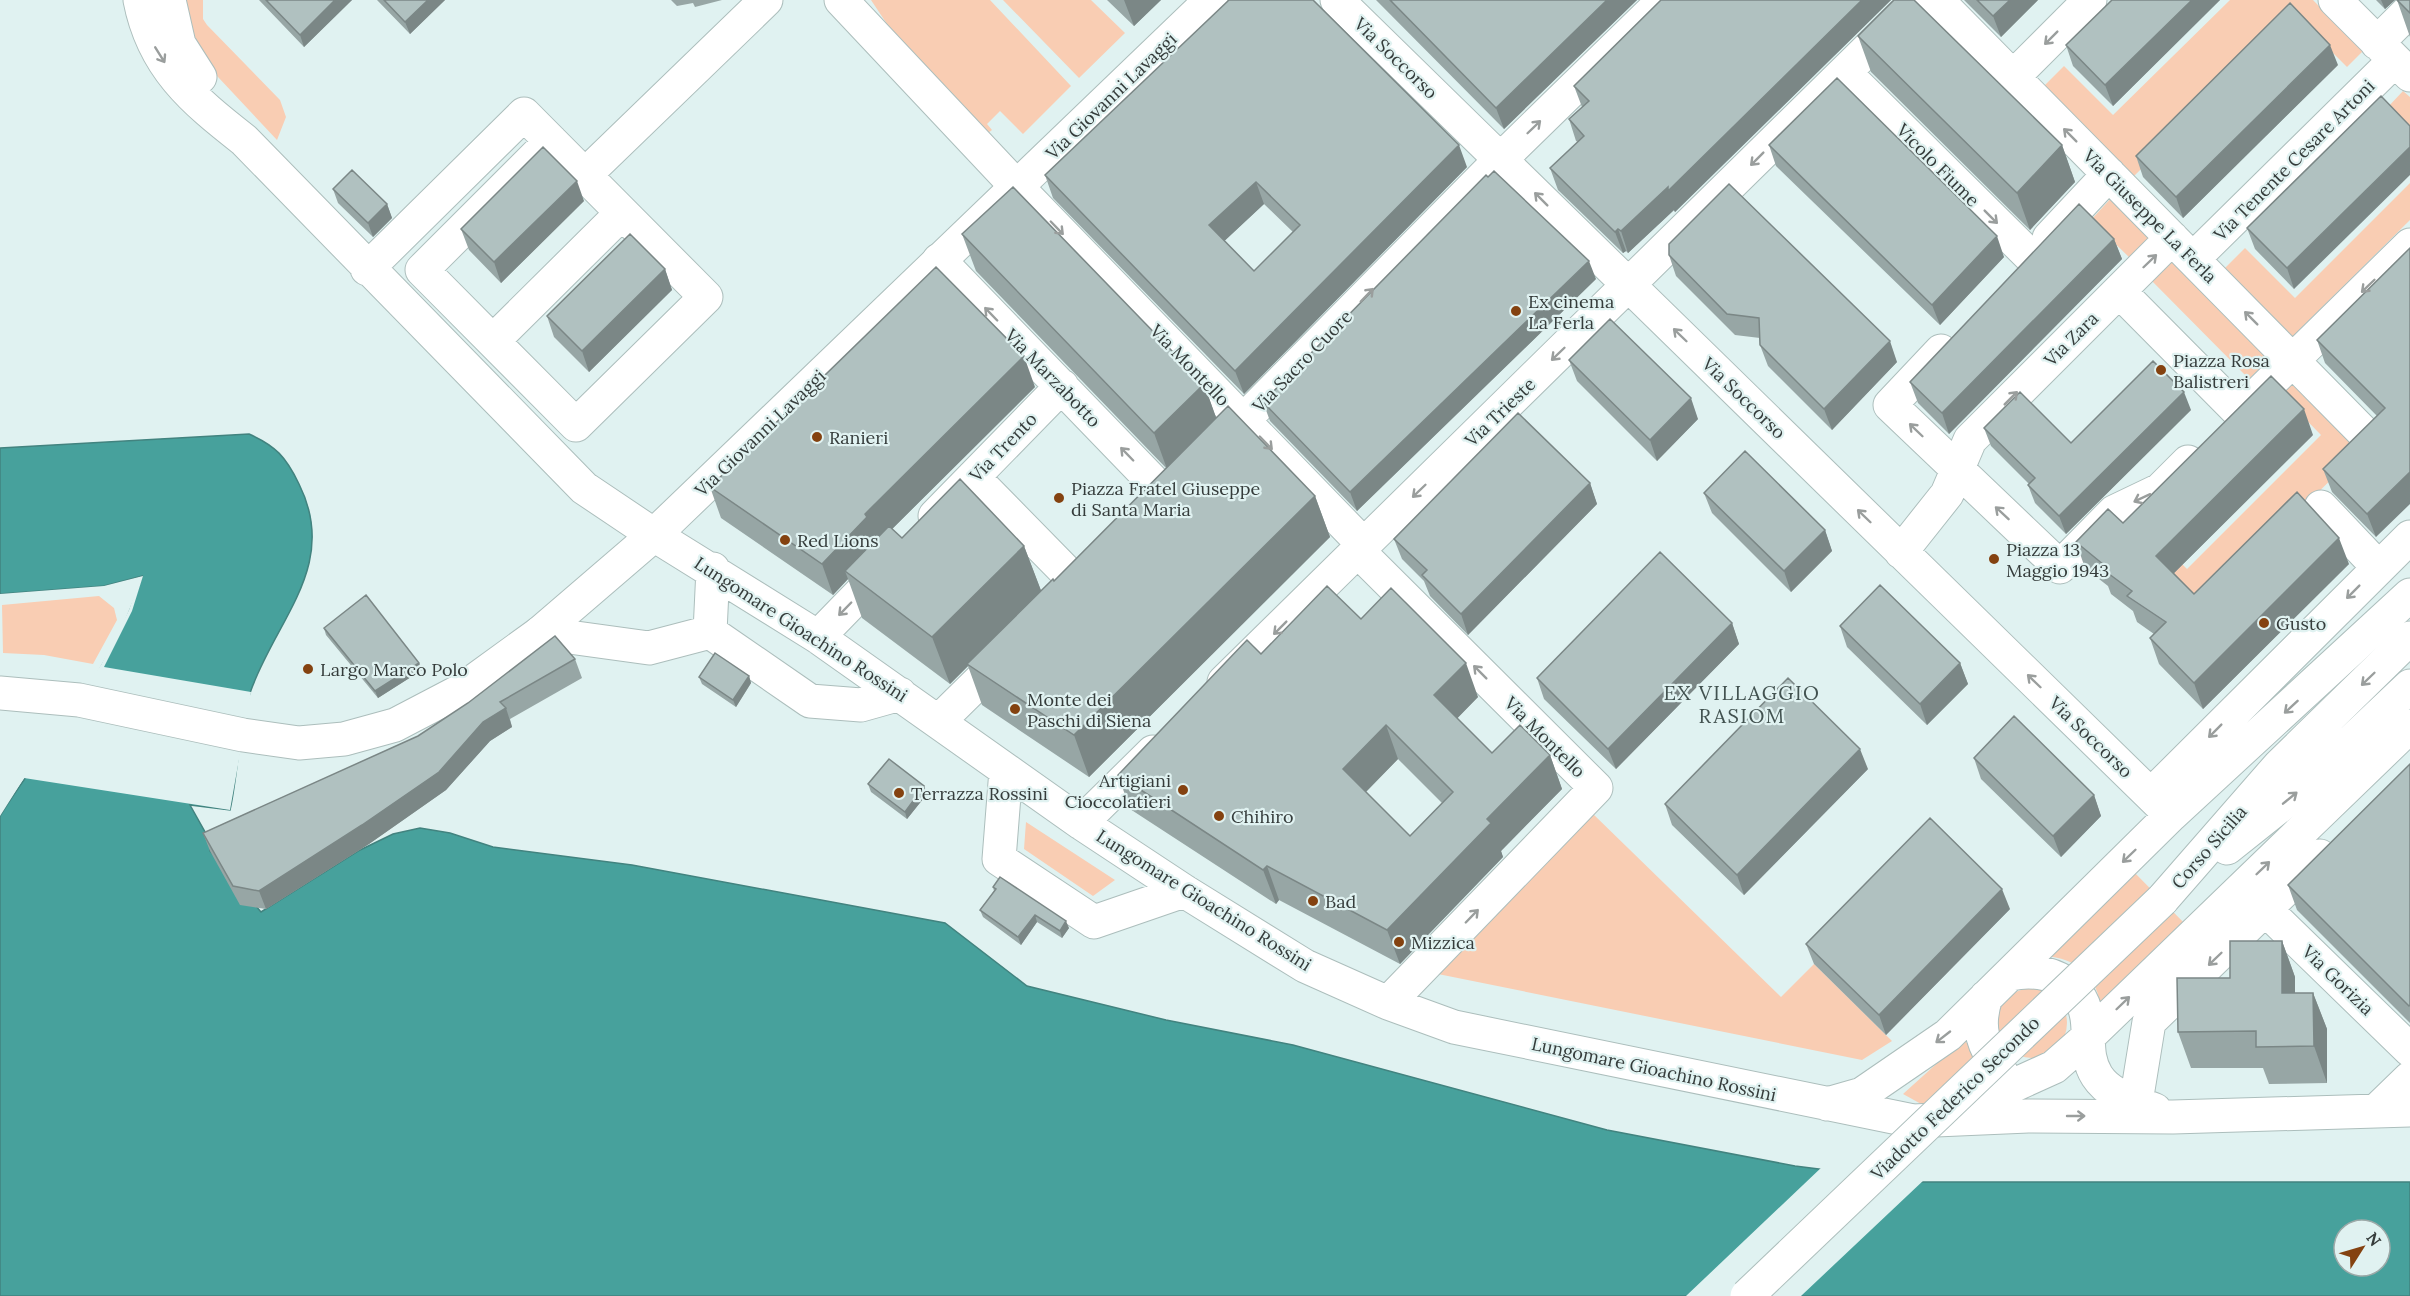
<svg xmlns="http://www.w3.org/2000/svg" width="2410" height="1296" font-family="Lora,serif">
<rect width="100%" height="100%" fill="#e0f2f1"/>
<!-- green -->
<path fill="#f9cdb3" d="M177,0h26v19l4,6 73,75 6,17 -9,23 -74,-79z
M871,0h119l81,86 -48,48 -23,-23 -13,13 5,6 -4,3 -97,-103z
M1003,0h88l34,33 -46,45z
M2230,0h83l50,51 -16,16 -51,-51 -164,162 -90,-90 22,-22 49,49z
M2403,91l7,6v34l-23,-23z
M2410,183v37l-120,119 -68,-68 23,-23 50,50z
M2113,196l43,42 -23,23 -42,-41z
M2172,255l100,101 -23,23 -100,-101z
M2294,380l69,68 -163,161 -84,-84 30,3 41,41 134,-134 -41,-42z
M99,596l15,12 3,12 -24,44 -49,-9 -41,-2 -1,-48z
M1591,812l190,185 33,-33 78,77 -30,19 -429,-87z
M1026,822l89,58 -22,16 -69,-47z
M2134,872l54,55 -87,83c-3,-34 -24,-52 -57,-54z
M1997 1023a35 35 0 1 1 70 0a35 35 0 1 1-70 0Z
M1964,1039l27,39 -68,27 -20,-11z"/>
<!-- water -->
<path fill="#47a19c" stroke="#42837f" stroke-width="1.5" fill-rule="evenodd" d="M249,434c27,12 37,23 50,50 41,82 -24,136 -49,209 -11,34 -12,81 -20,117l-40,-5 19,34 1,12 51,61 97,-61 35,-17 27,-6 30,5 43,14 139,18 313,58 82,63 139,34 127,25 314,85 188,36 127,16h488v114h-2410v-480c50,-80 115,-148 142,-240l-38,10 -104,8v-146zM2344,1230h36v36h-36z"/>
<!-- pier -->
<path fill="#e0f2f1" d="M143,576l-11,35 -28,56 147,25 -21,118 -206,-32 -24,38v-6l41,-63 60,-82 28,-55 10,-30 -35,9 -104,8v-3l104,-8z
M1823,1166l102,13 -124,117h-115z"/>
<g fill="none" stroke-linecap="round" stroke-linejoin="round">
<defs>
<path id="minor" d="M140,0c13,67 53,100 104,140l340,348 70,47 164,102 263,186 103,68 121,75 83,37 66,24 459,94 115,-5 145,1 237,-7
M169,0l10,44 21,33
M841,0l175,186 348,359
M1337,0l834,815
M1937,0l426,432
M2335,0l75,75
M2377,43l33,-33
M1845,73l186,184
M2013,77l77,-77
M585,175l181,-175
M2049,238l60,-64
M2193,259l202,-199
M939,260l228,236
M367,269l157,-155c60,61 121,122 182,183l-130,128 -154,-155 129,-129
M2119,291l120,121
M493,341l129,-128
M1941,351l-51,54 170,162 54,-55 46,-22 28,-28
M2242,410l168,-165
M1211,453l290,-294 163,-159
M973,477l105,107
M2321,507l57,60
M935,516l127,-130
M1358,551l238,237 -208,215
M1901,552l46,-58 23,-54 202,-202
M710,632l3,-63
M540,633l109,15 61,-16 100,69 51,4 39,-11
M818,637l69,-71
M1224,682l694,-682
M939,721l67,-66
M1006,770l-7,89 95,63 90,-31
M2151,795l259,-258
M1081,823l72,-71
M2265,909l145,141
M2010,974c33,-7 71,5 77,44 3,20 -2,39 10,58 13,20 37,25 58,34
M1986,997c-13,40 3,54 22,87
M2136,1102l13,-80 171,-166
M1827,1104l35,-10 86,-59 223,-220 239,-220
M1945,1109l65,-22 44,-20 33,-29 323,-312
M2377,1110l33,-32"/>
<path id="major" d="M0,693l79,7 164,35 56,8 45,-4 51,-14 65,-34 80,-58 114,-98 557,-535
M2227,848l73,-58 110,-104
M2162,900l117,-134 131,-128"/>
</defs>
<!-- minor casing -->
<use href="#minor" stroke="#acbebc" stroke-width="35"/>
<!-- major casing -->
<use href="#major" stroke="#acbebc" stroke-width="35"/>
<!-- minor -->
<use href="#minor" stroke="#fff" stroke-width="33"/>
<!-- major -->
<use href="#major" stroke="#fff" stroke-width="33"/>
<defs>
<path id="major-bridge" d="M1747,1296l415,-396"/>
</defs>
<!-- major-bridge casing -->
<use href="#major-bridge" stroke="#acbebc" stroke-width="35" stroke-linecap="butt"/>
<!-- major-bridge -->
<use href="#major-bridge" stroke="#fff" stroke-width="33"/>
</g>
<!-- wall -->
<path fill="#97a6a5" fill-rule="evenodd" d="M259,0h93l-48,47z
M377,0h68l-35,34z
M671,0h51l-27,7 -2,-4 -16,3z
M1107,0h54l-27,26z
M1376,0h261l-133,129z
M1661,0h230l-216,212 -1,-2 -46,43 -2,-2 -3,2 -65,-63 -8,-22 28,-26 -2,-1 -7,-22 13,-12 -8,-21z
M1964,0h74l-37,37z
M2112,0h108l-107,106 -40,-40 -7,-21z
M2376,0h19l-10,9z
M2397,0h13v37z
M1858,36l204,109 13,37 -45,48 -159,-158z
M2338,65l-155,153 -40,-41 -7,-21z
M2381,96l-87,193 -39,-40 -8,-21z
M1769,145l235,112 -64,68 -164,-159z
M1467,167l-223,227 -191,-196 -8,-23zM1264,204l29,28 -39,39 -30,-30z
M333,189l54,15 5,14 -19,19 -35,-34z
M584,201l-83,82 -32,-33 -8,-21z
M962,234l242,150 12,34 99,78 15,41 -241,240 -107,-72 -14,-39 -18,18 -88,-66 -14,-39 -15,16 -112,-77 -11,-31 325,-100 -143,142 10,9 122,8 17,45 13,-10 112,-113 -190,-197z
M2114,239l8,20 -173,175 -31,-31 -8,-21z
M2410,248l-34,289 -44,-45 -9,-23 54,-53 -52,-53 -8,-23z
M1669,255l228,107 -65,68 -64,-64 -8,-21v-7l-25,-3 -59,-59z
M665,269l7,21 -83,82 -35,-35 -7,-21z
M1596,279l-239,232 -87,-90 -7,-19z
M1569,360l129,59 -41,42 -80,-80z
M2191,410l-125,124 -31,-31 -7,-18 1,-1 -38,-38 -7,-18 87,15z
M2313,435l-139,138 20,21 155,-30 -146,145 -44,-45 -9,-26 4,-4 -17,-12 -4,-11 -22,-17 -3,-8 -23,-18 -9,-26 47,-19z
M1590,483l7,21 -129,131 -38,-39 -6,-15 -22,-22 -8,-20z
M1704,493l121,37 7,21 -41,41 -79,-79z
M1361,619l117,78 -21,21 35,35 58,2 12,34 -61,62 2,6 -103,107 -121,-64 -3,4 -146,-95 -12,-34 143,-121zM1398,759l44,44 -32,33 -44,-44z
M1732,623l7,21 -123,125 -72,-70 -7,-21z
M1840,626l120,37 8,21 -41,41 -80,-78z
M324,628l98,42 -44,28 -52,-63z
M575,659l7,19 -72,41 2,8 -22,14 -44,49 -77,54 -103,65 -26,-4 -30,-54 -7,-18 215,-97z
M749,676l2,7 -15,24 -34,-23 -3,-7z
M1974,758l120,37 7,21 -40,41 -80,-78z
M2410,764v259l-113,-113 -9,-25z
M1868,769l-124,126 -72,-70 -7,-21z
M868,784l56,2 3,8 -20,25 -36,-27z
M993,887l76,41 -7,10 -25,-16 -16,23 -38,-28 -3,-7 14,-19z
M2010,909l-124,126 -72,-71 -8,-20z
M2282,941l13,36v16h18l14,36v54l-58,1 -6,-16h-72l-13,-36 52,-54z"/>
<!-- shaded-wall -->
<path fill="#7b8786" d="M335,0h17l-48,47 -4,-12z
M428,0h17l-35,34 -5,-12z
M1124,0h37l-27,26z
M1607,0h30l-133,129 -8,-21z
M1862,0h29l-216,212 -1,-2 -46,43 -7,-22z
M2010,0h28l-37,37 -8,-21z
M2192,0h28l-107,106 -8,-21z
M2381,0h14l-10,9z
M2330,45l8,20 -155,153 -7,-21z
M1459,145l8,22 -223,227 -9,-23z
M2062,145l13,37 -45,48 -13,-37z
M2410,147v28l-116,114 -7,-21z
M577,181l7,20 -83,82 -7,-21z
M1256,182l8,22 -47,44 -8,-23z
M387,204l5,14 -19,19 -5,-14z
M1618,229l8,22 -3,2 -8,-21z
M1997,236l7,21 -64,68 -8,-20z
M2114,239l8,20 -173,175 -7,-21z
M1589,261l7,18 -239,232 -7,-19z
M665,269l7,21 -83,82 -7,-21z
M1890,341l7,21 -65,68 -8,-21z
M1024,356l11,31 -158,157 -32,27 3,8 -15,16 -11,-31 43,-50z
M1204,384l13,36 -50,49 -13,-36z
M2184,392l7,18 -125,124 -7,-18z
M1691,398l7,21 -41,42 -7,-21z
M2304,409l9,26 -148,147 -9,-26z
M2410,472v32l-34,33 -9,-23z
M1590,483l7,21 -129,131 -7,-21z
M1315,496l15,41 -241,240 -15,-42z
M1825,530l7,21 -41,41 -7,-21z
M2339,538l10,26 -146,145 -9,-26z
M1024,546l18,47 -75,71 1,2 -18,18 -18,-47z
M1732,623l7,21 -123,125 -8,-20z
M419,663l3,7 -44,28 -3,-7z
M1466,663l12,34 -32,33 -12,-35z
M1960,663l8,21 -41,41 -7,-21z
M749,676l2,7 -15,24 -3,-7z
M506,708l6,19 -22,14 -44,49 -77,54 -103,65 -7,-18 224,-169z
M1386,725l12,34 -43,44 -12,-34z
M1860,749l8,20 -124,126 -7,-20z
M1550,755l12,34 -61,62 2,6 -103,107 -13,-34 100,-111z
M924,786l3,8 -20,25 -2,-7z
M2094,795l7,21 -40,41 -8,-21z
M1267,866l12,34 -3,4 -13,-34z
M2002,889l8,20 -124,126 -7,-20z
M1035,915l2,7 -16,23 -3,-8z
M1066,921l3,7 -7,10 -2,-7z
M2282,941l13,36v53l-13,-37z
M2313,993l14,36v54l-13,-37z"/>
<!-- building -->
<path fill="#b0c1c0" stroke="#7b8786" stroke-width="1.5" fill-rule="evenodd" d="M266,0h69l-35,35z
M384,0h44l-23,22z
M1229,0h84l146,145 -224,226 -190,-196zM1256,182l44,43 -46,46 -45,-46z
M1390,0h217l-111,108z
M1661,0h201l-194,191v-4l-47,44 -3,-2 -3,3 -65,-64 34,-32 -15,-17 20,-18 -15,-15z
M1894,0h20l148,145 -45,48 -159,-157z
M1977,0h33l-17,16z
M2112,0h80l-87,85 -39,-40z
M2397,0h13v13z
M2290,3l40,42 -154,152 -40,-41z
M1837,78l160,158 -65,69 -163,-160z
M2381,96l29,30v21l-123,121 -40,-40z
M543,147l34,34 -83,81 -33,-33z
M352,170l35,34 -19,19 -35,-34z
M1494,171l95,90 -239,231 -87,-90 223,-227 2,2z
M1729,184l161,157 -66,68 -64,-64 -1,-27 -32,-4 -58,-59v-11z
M1013,187l191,197 -50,49 -192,-199z
M2079,204l35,35 -172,174 -32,-31z
M630,234l35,35 -83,82 -35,-35z
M2410,248v224l-43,42 -44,-45 62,-61 -68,-68z
M936,267l88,89 -159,158 2,3 -45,47 -112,-77z
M1610,319l81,79 -41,42 -81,-80z
M2153,361l31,31 -125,124 -31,-31 7,-7 -51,-50 36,-36 51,51z
M2271,376l33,33 -148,147 38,38 103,-102 42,46 -145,145 -44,-45 16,-16 -39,-26 5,-5 -31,-23 3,-3 -28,-23 32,-33 15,14z
M1228,406l87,90 -241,239 -107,-71 86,-85 1,2z
M1518,413l72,70 -129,131 -39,-39 5,-5 -33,-31z
M1745,451l80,79 -41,41 -80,-78z
M960,479l64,67 -92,91 -87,-66 44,-45 13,12z
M1660,552l72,71 -124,126 -71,-71z
M1880,585l80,78 -40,41 -80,-78z
M1327,586l34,33 30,-31 75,75 -32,32 58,58 28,-28 30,30 -63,64 4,4 -104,107 -120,-64 -4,4 -145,-95 129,-135 14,14zM1386,725l67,67 -43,44 -67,-67z
M366,595l53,68 -44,28 -51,-63z
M555,636l20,23 -75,43 6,6 -23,14 -44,50 -77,53 -103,66 -26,-5 -30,-53 215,-97 50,-33z
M715,653l34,23 -16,24 -34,-23z
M1788,678l72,71 -123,126 -72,-71z
M2014,716l80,79 -41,41 -79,-78z
M889,759l35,27 -19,26 -37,-28z
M2410,764v241l-1,1 -121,-121z
M1930,818l72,71 -123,126 -73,-71z
M1000,877l66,44 -6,10 -25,-16 -17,22 -38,-27 16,-21 -3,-2z
M2230,941h52v52h31l1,53 -58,1v-16l-78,1 -1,-54h53z"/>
<!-- one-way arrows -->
<defs><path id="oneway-shaft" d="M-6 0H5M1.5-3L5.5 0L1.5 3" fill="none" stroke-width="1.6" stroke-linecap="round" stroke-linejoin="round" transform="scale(1.5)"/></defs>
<g stroke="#9a9e9d">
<use href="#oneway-shaft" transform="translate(2051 38) rotate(135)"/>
<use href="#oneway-shaft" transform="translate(160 55) rotate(58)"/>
<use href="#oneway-shaft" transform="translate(1534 127) rotate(-44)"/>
<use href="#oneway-shaft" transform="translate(2070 135) rotate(-135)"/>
<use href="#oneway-shaft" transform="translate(1757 159) rotate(135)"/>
<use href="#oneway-shaft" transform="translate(1541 199) rotate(-135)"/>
<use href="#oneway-shaft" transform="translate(1991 217) rotate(45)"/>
<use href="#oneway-shaft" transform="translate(1057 228) rotate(46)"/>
<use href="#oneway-shaft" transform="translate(2150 261) rotate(-44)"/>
<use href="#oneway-shaft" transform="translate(2368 286) rotate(136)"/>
<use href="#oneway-shaft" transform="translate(1367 295) rotate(-46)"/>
<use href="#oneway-shaft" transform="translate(991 314) rotate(-134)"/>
<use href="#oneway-shaft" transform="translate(2251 318) rotate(-135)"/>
<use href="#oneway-shaft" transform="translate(1680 335) rotate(-136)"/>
<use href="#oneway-shaft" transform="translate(1558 354) rotate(136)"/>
<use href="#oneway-shaft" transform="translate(2011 398) rotate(-45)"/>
<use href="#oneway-shaft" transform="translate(1916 430) rotate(-136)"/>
<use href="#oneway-shaft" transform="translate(1266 443) rotate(46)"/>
<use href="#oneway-shaft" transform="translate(1127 454) rotate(-134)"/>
<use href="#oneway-shaft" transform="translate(1419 491) rotate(136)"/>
<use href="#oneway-shaft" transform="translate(2142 498) rotate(155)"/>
<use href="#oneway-shaft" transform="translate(2002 513) rotate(-137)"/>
<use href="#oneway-shaft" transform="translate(1864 516) rotate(-136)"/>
<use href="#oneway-shaft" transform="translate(2353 592) rotate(135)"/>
<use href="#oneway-shaft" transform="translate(845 609) rotate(134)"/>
<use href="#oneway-shaft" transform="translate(1280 628) rotate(135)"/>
<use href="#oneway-shaft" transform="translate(1480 672) rotate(-135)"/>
<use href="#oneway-shaft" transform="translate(2368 679) rotate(136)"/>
<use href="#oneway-shaft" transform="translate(2034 681) rotate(-136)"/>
<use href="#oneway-shaft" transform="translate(2291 707) rotate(137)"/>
<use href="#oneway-shaft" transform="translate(2215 731) rotate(135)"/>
<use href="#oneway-shaft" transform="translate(2290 798) rotate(-39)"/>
<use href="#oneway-shaft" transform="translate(2129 856) rotate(136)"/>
<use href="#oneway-shaft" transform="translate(2263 868) rotate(-44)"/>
<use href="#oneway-shaft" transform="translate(1472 916) rotate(-46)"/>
<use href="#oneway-shaft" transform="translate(2215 959) rotate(136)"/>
<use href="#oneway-shaft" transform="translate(2123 1003) rotate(-44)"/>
<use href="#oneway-shaft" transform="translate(1943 1037) rotate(142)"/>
<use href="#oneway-shaft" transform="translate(2076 1116)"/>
</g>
<!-- markers -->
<g fill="#844210" stroke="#e0f2f1" stroke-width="2">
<circle cx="1516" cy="311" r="6"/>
<circle cx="2161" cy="370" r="6"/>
<circle cx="817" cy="437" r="6"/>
<circle cx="1059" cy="498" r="6"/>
<circle cx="785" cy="540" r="6"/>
<circle cx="1994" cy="559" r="6"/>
<circle cx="2264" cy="623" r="6"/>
<circle cx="308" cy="669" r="6"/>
<circle cx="1015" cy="709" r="6"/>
<circle cx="1183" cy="790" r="6"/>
<circle cx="899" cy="793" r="6"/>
<circle cx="1219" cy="816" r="6"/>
<circle cx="1313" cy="901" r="6"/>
<circle cx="1399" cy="942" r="6"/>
</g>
<g text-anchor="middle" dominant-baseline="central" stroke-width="4.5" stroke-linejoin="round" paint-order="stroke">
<!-- street labels -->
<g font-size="18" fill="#353c3b" stroke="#e0f2f1">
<text transform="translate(1396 58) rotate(44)">Via Soccorso</text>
<text transform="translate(1111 96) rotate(-44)">Via Giovanni Lavaggi</text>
<text transform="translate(2294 160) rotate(-45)">Via Tenente Cesare Artoni</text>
<text transform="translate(1938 165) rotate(45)">Vicolo Fiume</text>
<text transform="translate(2150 216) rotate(45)">Via Giuseppe La Ferla</text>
<text transform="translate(2071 339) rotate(-45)">Via Zara</text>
<text transform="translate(1302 361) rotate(-46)">Via Sacro Cuore</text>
<text transform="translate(1190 365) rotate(46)">Via Montello</text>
<text transform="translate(1053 378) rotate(46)">Via Marzabotto</text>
<text transform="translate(1744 398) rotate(44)">Via Soccorso</text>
<text transform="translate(1500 412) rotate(-44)">Via Trieste</text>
<text transform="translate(760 433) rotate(-44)">Via Giovanni Lavaggi</text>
<text transform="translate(1003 447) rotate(-46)">Via Trento</text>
<text transform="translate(801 629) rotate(33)">Lungomare Gioachino Rossini</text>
<text transform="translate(1545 737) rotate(45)">Via Montello</text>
<text transform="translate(2091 737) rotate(44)">Via Soccorso</text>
<text transform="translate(2209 847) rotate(-49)">Corso Sicilia</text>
<text transform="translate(1204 900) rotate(32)">Lungomare Gioachino Rossini</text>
<text transform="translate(2338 980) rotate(44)">Via Gorizia</text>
<text transform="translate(1654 1069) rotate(12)">Lungomare Gioachino Rossini</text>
<text transform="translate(1955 1098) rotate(-44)">Viadotto Federico Secondo</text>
</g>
<!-- poi labels -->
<g font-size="18" fill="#353c3b" stroke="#e0f2f1" text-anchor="start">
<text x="1528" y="301">Ex cinema<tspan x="1528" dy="21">La Ferla</tspan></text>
<text x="2173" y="360">Piazza Rosa<tspan x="2173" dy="21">Balistreri</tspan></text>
<text x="829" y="437">Ranieri</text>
<text x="1071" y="488">Piazza Fratel Giuseppe<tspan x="1071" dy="21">di Santa Maria</tspan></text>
<text x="797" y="540">Red Lions</text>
<text x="2006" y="549">Piazza 13<tspan x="2006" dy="21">Maggio 1943</tspan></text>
<text x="2276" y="623">Gusto</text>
<text x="320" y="669">Largo Marco Polo</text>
<text x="1027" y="699">Monte dei<tspan x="1027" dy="21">Paschi di Siena</tspan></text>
<text x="1171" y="780" text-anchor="end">Artigiani<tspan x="1171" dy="21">Cioccolatieri</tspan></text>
<text x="911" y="793">Terrazza Rossini</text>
<text x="1231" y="816">Chihiro</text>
<text x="1325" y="901">Bad</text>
<text x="1411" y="942">Mizzica</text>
</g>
<!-- neighbourhood labels -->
<g font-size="20" letter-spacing="1.5" fill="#425250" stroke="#e0f2f1">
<text x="1742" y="692">EX VILLAGGIO<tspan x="1742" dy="23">RASIOM</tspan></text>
</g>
</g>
<!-- north arrow -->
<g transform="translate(2362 1248) rotate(53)"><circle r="28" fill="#e0f2f1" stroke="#9ca9a8" stroke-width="1.5"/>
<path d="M0-4.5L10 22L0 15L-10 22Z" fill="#844210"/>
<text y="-9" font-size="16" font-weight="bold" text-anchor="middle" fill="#353c3b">N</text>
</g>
</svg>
